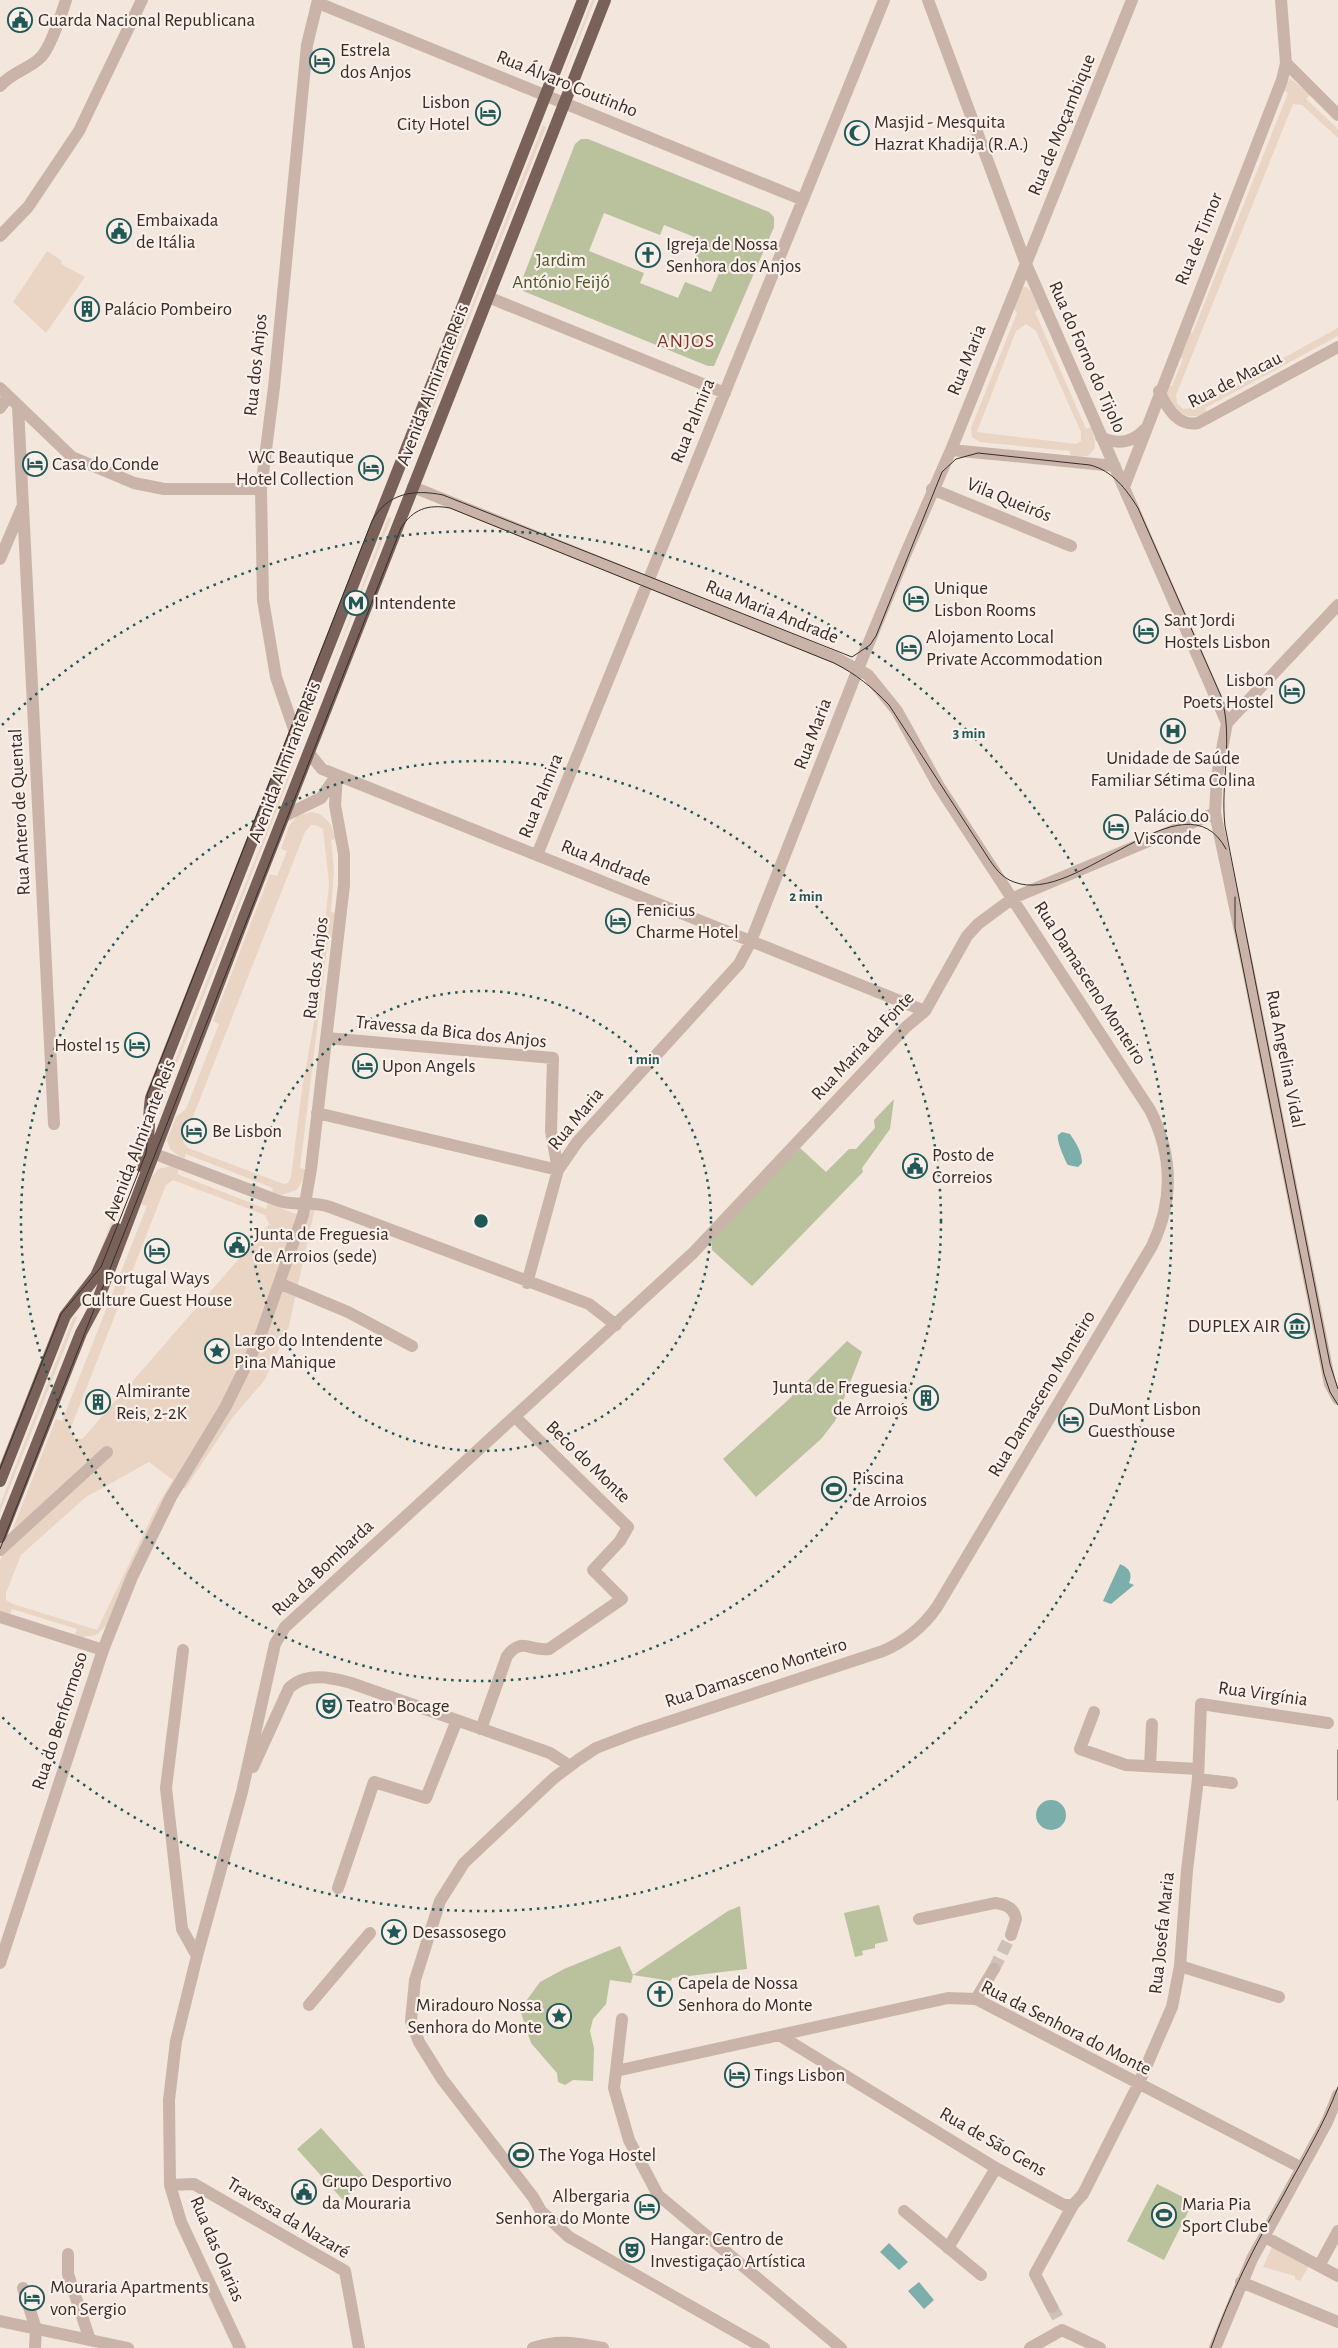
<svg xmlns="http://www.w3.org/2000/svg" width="1338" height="2348" font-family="'Alegreya Sans',sans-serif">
<rect width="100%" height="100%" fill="#f2e6dd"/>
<!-- green -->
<path fill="#b9c19d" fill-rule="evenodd" d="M581,139h7l181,73 5,5v10l-60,139h-6l-185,-75 -1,-11 53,-136zM604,213l56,22 4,-10 38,15 -8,20 26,11 -9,21 -26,-10 -7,16 -38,-15 4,-10 -55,-22z
M894,1099l-4,30 -28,39 1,4 -111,114 -40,-36 -1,-12 89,-90 26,24 23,-23h7l19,-21 -1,-8z
M847,1341l15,11 -27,69 -14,18 -65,58 -33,-38 64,-58z
M879,1905l9,36 -13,3v4l-13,3 1,4 -8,2 -11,-44z
M740,1906l7,63 -75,9 -1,3 -38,-6 -2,8 -21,-3 -4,24 -13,15 -3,12 4,17 -1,33 -20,-1 -8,5 -7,-3 -1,-9 -26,-30 -10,-30 3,-9 16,-22 24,-13 56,-23 13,29 95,-64z
M321,2128l46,51 -24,21 -46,-51z
M1157,2184l36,18 -29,58 -37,-19z"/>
<!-- plaza -->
<path fill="#ead5c4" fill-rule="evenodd" d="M592,0h3l-31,75v-2z
M1290,78l20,17 -4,4 32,30v9l-36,-33 -9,-1 -117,291 1,8 6,6 9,-1 146,-80v8l-133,72 2,4 -6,4h-14l-12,-6 -9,-18 1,-7 5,1 11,-27 -5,-2 9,-24 6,-1 95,-239 -4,-2z
M543,125l3,2 -129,322 2,-9z
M47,251l15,10 -1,3 24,13 -39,56 -33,-31z
M1023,287h3l5,4 8,18 -4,3 51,117 5,-2 3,7 1,14 -7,8 -16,1 -3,-6 -89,-9 -8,-5 -1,-9 46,-115 -4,-5zM1026,324l10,7 45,101v9l-5,3 -99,-12 39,-101z
M390,517l1,2 -70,175 67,-176z
M295,759l-8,25 -125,318 -3,-1z
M311,812l9,2 6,5 5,6 5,14 -5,1 3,30 -3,42 5,1 -3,26h-5l-28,229 5,1 -2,10 -6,11 -16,5 -9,-2 1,-5 -87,-34 -2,5 -3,-1 -11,-9 -3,-9 9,-23 10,-8 33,-85 -6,-3 57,-147 7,2 10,-25 -6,-2 8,-23 8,-10zM311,825h4l8,4 6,55 -12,121 -15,84 -11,88 -3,6 -4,1 -96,-36 -5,-6 122,-310z
M139,1150l3,2 -45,113 -2,-1z
M172,1166l7,3 -2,5 89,35 2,-6 27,11 20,-6 -27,122 -24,51 -32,37 -47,71 -10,-8 -45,87 -24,58 -10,9 -14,2 -7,-2 2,-6 -65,-20 -2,6 -10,-4v-50l56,-142 6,2 85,-215 -6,-2 11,-27 6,-8zM173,1180l92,35 4,9 -184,212 -3,3 -8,-1 -4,-8 96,-245zM149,1462l24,18 -16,26 -60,124 -84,-26 -7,-4v-7l15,-38 65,-58z
M74,1316l3,1 -77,195v-7z
M1273,2245l37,19 -10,17 -5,-2v-3l-32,-9z"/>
<!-- water -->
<path fill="#7cafab" d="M1062,1132l8,2c6,9 12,18 12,29l-4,4 -10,-2c-3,-5 -12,-25 -10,-30z
M1120,1564c9,4 13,9 9,19l5,2 -23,19 -8,-3z
M1036 1815a15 15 0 1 1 30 0a15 15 0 1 1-30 0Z
M889,2243l19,19 -9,8 -19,-18z
M919,2282l15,18 -10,9 -16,-18z"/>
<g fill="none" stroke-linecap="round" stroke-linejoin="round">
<!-- pedestrian-tunnel -->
<path stroke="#cdc1b9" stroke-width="12" stroke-dasharray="12 6" stroke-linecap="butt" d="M1052,2307l7,13"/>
<!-- minor-tunnel -->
<path stroke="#cdc1b9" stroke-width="12" stroke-dasharray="12 6" stroke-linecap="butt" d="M994,1969l17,-34"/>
<!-- pedestrian -->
<path stroke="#cab4a9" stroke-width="12" d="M0,1550l107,-98
M481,1729l26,-73c15,-20 23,-4 42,-7l73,-50 -29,-29 27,-29 8,-14 -113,-110
M1180,1966l99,31
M309,2005l61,-72
M68,2254v20l22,66
M23,2288l13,41 -1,19
M1052,2307l-17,-33 38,-69
M1030,2348l32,-18 38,18"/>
<!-- minor -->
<path stroke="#cab4a9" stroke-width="12" d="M928,0l98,264 201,459
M318,3l485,197
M1286,63l52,52
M0,86c13,-15 30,-17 41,-29 9,-9 21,-44 25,-57
M0,236l28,-29 51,-76 63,-131
M488,297l237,96
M0,388l72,69 62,26 30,6h97
M1159,391c8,17 19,36 39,32l140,-76
M18,407l36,717
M0,408l8,-11
M1101,437c16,8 31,6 43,-7
M951,450l164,16
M413,487l423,171 32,17 29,36 41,74 212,325c23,45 24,90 2,136l-215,361c-14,20 -31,34 -54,44l-248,82 -39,15 -18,12 -24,18 -90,85 -24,38 -25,79 -4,41 8,21 23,37 91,118 8,14 28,26 195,111
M1124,487l158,-407 4,-17 -5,-63
M932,489l139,57
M0,559l23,-54
M1227,723l-10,53 -2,37 33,156 82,415 8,15
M1227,723l111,-118
M295,732l-19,-55 -13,-77 -2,-111 13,-102 33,-342 11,-45
M284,816l37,-18 16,-23 588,236
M537,855l347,-855
M327,1038l226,20 -2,73 7,39
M317,1113l241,57
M155,1154l124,47c17,5 34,0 51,6l259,97 27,21
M527,1283l31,-113 20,-29 161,-177 12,-23 107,-272 47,-114 46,-105 181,-450
M281,1284l67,28 64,34
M0,1617l103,33
M183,1650l-17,138 16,141 15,27
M1094,1712l-14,37 46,16 72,4
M1150,1766l2,-42
M253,1767l36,-79c17,-16 41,-11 62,-5l199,70 20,13
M1232,1783l-34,-4 3,-75 127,19
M338,1888l36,-106 52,16 31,-78
M919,1919l76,-16c11,1 19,5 21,16l-5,16
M0,1963l103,-313 29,-73 39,-80 55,-91 34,-69 43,-122 8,-46 33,-284v-31l-9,-49 2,-30 -15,-6 -13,-16
M976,1999l18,-30
M622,2019l-8,69 15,52 29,55 183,153
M779,2035l217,133 68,37h9l10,-11 55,-109 34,-78 8,-41 7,-96 11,-91
M616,2071l332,-73 28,1 326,169
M170,2185l24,-1 151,87 14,77
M904,2211l77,64
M1265,2237l73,39
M948,2248l48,-80
M1319,2266l19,-35
M1241,2282l97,40
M0,2321l128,27
M240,2348l-59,-126 -11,-37 -1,-85 7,-59 21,-85 45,-164 33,-148 10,-17 408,-374 213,-226 19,-16 42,-75 11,-12 35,-26 202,-85
M533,2348c25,-9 44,-5 70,0
M1215,2348l37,-89 75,-137 11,-27"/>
<!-- primary -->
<path stroke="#79615a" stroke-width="12" d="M141,1166c11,-26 6,-43 10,-68l432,-1098
M0,1481l65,-165 31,-40 21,-47
M0,1537l81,-204 15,-28 148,-388 361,-917"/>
<!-- tram -->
<path stroke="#372c29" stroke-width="1" d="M1235,897v31l89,446 6,18 8,13
M0,1469l61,-155 40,-47 45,-114 3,-26 -2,-32 225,-574c15,-28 42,-32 71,-26l409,162 18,-12 6,-9 66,-164 14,-13 22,-6 112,12c23,6 36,24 48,43l83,188c13,42 -1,87 4,130l105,538 8,25
M0,1549l401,-1021c12,-19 27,-24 49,-20l384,155c22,11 38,24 55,42l98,151c7,11 15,22 27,26 64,25 170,-112 212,-33
M1338,1750v50
M1211,2348c19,-54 44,-103 72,-152 19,-36 41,-71 55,-109"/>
</g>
<!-- distance rings -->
<g fill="none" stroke="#1f5856" stroke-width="2.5" stroke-dasharray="2.5 5">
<circle cx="481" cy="1221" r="230"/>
<circle cx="481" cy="1221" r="460"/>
<path d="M2 725A690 690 0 1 1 2 1717"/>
</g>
<!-- icons -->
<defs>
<symbol id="civic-ring" viewBox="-11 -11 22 22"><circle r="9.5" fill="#faf0e9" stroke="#1f5856" stroke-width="1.5"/><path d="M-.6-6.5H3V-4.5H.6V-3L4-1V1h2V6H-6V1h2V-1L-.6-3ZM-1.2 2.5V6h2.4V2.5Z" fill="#1f5856"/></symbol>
<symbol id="hotel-ring" viewBox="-11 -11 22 22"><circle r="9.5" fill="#faf0e9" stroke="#1f5856" stroke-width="1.5"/><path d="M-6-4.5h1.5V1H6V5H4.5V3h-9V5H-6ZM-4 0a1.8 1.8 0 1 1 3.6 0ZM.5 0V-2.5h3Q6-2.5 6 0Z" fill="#1f5856"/></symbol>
<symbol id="mosque-ring" viewBox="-11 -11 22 22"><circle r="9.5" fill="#faf0e9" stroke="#1f5856" stroke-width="1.5"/><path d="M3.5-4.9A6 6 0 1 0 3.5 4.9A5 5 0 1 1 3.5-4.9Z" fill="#1f5856"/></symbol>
<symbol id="church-ring" viewBox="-11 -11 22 22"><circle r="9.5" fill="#faf0e9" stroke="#1f5856" stroke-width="1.5"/><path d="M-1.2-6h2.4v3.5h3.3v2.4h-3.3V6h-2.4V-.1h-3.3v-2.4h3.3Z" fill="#1f5856"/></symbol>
<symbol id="building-ring" viewBox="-11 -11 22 22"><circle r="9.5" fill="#faf0e9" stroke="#1f5856" stroke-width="1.5"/><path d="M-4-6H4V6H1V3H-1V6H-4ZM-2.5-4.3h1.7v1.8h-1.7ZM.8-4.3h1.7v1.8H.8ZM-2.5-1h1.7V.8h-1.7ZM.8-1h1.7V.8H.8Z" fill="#1f5856"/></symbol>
<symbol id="metro-ring" viewBox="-11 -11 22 22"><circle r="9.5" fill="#faf0e9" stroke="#1f5856" stroke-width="1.5"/><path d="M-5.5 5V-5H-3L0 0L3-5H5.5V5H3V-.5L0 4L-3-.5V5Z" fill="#1f5856"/></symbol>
<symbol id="hospital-ring" viewBox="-11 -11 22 22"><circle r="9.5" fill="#faf0e9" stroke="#1f5856" stroke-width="1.5"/><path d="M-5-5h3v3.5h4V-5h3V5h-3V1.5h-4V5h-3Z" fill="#1f5856"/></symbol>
<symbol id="museum-ring" viewBox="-11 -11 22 22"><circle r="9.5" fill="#faf0e9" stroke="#1f5856" stroke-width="1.5"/><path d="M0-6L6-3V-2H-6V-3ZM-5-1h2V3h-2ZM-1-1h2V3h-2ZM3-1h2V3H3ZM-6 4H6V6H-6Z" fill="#1f5856"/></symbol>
<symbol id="sight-ring" viewBox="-11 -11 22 22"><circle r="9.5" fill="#faf0e9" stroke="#1f5856" stroke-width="1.5"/><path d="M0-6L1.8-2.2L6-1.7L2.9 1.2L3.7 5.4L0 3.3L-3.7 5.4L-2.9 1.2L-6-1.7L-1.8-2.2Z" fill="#1f5856"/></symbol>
<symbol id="stadium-ring" viewBox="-11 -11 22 22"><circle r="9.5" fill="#faf0e9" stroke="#1f5856" stroke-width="1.5"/><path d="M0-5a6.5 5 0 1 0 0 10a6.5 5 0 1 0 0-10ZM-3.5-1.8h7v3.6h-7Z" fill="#1f5856"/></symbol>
<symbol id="theatre-ring" viewBox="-11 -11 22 22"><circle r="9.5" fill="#faf0e9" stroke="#1f5856" stroke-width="1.5"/><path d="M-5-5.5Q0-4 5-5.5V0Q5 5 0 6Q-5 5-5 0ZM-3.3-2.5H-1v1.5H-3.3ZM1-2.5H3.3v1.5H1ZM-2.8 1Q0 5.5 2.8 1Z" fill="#1f5856"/></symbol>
</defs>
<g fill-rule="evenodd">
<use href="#civic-ring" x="6" y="6" width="28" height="28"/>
<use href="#hotel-ring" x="308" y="47" width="28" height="28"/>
<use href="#hotel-ring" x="474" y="99" width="28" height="28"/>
<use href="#mosque-ring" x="843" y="119" width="28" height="28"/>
<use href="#civic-ring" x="105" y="217" width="28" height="28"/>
<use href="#church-ring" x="634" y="241" width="28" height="28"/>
<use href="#building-ring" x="73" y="295" width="28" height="28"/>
<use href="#hotel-ring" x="21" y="450" width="28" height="28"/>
<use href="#hotel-ring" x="357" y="454" width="28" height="28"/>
<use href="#hotel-ring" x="902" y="585" width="28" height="28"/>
<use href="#metro-ring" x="342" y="589" width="28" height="28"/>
<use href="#hotel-ring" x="1132" y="617" width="28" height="28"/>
<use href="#hotel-ring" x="895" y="634" width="28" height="28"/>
<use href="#hotel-ring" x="1278" y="677" width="28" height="28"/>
<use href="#hospital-ring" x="1159" y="717" width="28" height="28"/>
<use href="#hotel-ring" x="1102" y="813" width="28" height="28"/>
<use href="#hotel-ring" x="604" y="907" width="28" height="28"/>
<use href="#hotel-ring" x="123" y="1031" width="28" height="28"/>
<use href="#hotel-ring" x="351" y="1052" width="28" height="28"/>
<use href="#hotel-ring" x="180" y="1117" width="28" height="28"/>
<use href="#civic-ring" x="901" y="1152" width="28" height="28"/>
<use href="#civic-ring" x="223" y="1231" width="28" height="28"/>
<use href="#hotel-ring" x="143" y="1237" width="28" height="28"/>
<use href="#museum-ring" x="1283" y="1312" width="28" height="28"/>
<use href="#sight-ring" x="203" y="1337" width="28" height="28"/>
<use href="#building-ring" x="912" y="1384" width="28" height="28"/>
<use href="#building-ring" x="84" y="1388" width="28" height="28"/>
<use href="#hotel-ring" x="1057" y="1406" width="28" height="28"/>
<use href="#stadium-ring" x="820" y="1475" width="28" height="28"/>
<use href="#theatre-ring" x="315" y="1692" width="28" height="28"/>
<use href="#sight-ring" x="380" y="1918" width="28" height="28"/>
<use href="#church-ring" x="646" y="1980" width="28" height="28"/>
<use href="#sight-ring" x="545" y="2002" width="28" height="28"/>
<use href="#hotel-ring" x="723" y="2061" width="28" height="28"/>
<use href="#stadium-ring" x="507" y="2141" width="28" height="28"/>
<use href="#civic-ring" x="290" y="2178" width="28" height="28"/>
<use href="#hotel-ring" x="633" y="2193" width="28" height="28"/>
<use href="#stadium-ring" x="1150" y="2201" width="28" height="28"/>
<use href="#theatre-ring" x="618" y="2236" width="28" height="28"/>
<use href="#hotel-ring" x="18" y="2284" width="28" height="28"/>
</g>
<g text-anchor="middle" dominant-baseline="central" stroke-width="4.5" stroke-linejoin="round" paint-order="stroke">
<!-- poi labels -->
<g font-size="19" fill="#372c29" stroke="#faf0e9" text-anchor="start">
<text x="38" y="20">Guarda Nacional Republicana</text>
<text x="340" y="50">Estrela<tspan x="340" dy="22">dos Anjos</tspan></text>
<text x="470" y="102" text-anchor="end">Lisbon<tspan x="470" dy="22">City Hotel</tspan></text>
<text x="874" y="122">Masjid - Mesquita<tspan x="874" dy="22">Hazrat Khadija (R.A.)</tspan></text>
<text x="136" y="220">Embaixada<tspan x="136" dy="22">de Itália</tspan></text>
<text x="666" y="244">Igreja de Nossa<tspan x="666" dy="22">Senhora dos Anjos</tspan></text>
<text x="104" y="309">Palácio Pombeiro</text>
<text x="354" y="457" text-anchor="end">WC Beautique<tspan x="354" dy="22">Hotel Collection</tspan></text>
<text x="52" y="464">Casa do Conde</text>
<text x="934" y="588">Unique<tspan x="934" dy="22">Lisbon Rooms</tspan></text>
<text x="374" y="603">Intendente</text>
<text x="1164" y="620">Sant Jordi<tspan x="1164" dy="22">Hostels Lisbon</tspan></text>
<text x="926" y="637">Alojamento Local<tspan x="926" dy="22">Private Accommodation</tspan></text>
<text x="1274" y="680" text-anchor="end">Lisbon<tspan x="1274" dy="22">Poets Hostel</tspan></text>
<text x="1173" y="758" text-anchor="middle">Unidade de Saúde<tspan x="1173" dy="22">Familiar Sétima Colina</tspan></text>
<text x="1134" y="816">Palácio do<tspan x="1134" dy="22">Visconde</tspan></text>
<text x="636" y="910">Fenicius<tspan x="636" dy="22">Charme Hotel</tspan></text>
<text x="120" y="1045" text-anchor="end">Hostel 15</text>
<text x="382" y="1066">Upon Angels</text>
<text x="212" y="1131">Be Lisbon</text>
<text x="932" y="1155">Posto de<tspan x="932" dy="22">Correios</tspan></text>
<text x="254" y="1234">Junta de Freguesia<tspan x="254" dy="22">de Arroios (sede)</tspan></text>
<text x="157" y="1278" text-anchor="middle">Portugal Ways<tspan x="157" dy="22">Culture Guest House</tspan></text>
<text x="1280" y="1326" text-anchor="end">DUPLEX AIR</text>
<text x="234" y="1340">Largo do Intendente<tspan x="234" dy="22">Pina Manique</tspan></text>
<text x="908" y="1387" text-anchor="end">Junta de Freguesia<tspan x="908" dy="22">de Arroios</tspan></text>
<text x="116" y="1391">Almirante<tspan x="116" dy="22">Reis, 2-2K</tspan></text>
<text x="1088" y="1409">DuMont Lisbon<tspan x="1088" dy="22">Guesthouse</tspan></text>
<text x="852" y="1478">Piscina<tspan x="852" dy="22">de Arroios</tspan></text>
<text x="346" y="1706">Teatro Bocage</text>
<text x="412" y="1932">Desassosego</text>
<text x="678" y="1983">Capela de Nossa<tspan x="678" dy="22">Senhora do Monte</tspan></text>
<text x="542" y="2005" text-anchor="end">Miradouro Nossa<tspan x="542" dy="22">Senhora do Monte</tspan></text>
<text x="754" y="2075">Tings Lisbon</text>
<text x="538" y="2155">The Yoga Hostel</text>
<text x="322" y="2181">Grupo Desportivo<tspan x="322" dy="22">da Mouraria</tspan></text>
<text x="630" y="2196" text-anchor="end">Albergaria<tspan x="630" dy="22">Senhora do Monte</tspan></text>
<text x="1182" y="2204">Maria Pia<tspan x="1182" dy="22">Sport Clube</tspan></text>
<text x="650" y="2239">Hangar: Centro de<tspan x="650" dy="22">Investigação Artística</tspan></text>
<text x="50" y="2287">Mouraria Apartments<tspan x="50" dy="22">von Sergio</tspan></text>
</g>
<!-- street labels -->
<g font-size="19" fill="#372c29" stroke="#faf0e9">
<text transform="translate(567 84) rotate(22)">Rua Álvaro Coutinho</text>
<text transform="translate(1062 125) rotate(-68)">Rua de Moçambique</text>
<text transform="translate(1199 239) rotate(-68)">Rua de Timor</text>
<text transform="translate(1087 357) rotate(66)">Rua do Forno do Tijolo</text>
<text transform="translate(967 360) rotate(-68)">Rua Maria</text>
<text transform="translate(256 365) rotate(-84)">Rua dos Anjos</text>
<text transform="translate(1235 380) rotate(-27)">Rua de Macau</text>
<text transform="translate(433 385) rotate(-69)">Avenida Almirante Reis</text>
<text transform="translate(693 421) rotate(-68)">Rua Palmira</text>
<text transform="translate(1009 500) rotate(22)">Vila Queirós</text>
<text transform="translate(772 612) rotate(22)">Rua Maria Andrade</text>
<text transform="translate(813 734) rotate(-69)">Rua Maria</text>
<text transform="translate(285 762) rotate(-69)">Avenida Almirante Reis</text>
<text transform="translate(541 796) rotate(-68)">Rua Palmira</text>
<text transform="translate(20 812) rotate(-93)">Rua Antero de Quental</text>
<text transform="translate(606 863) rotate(22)">Rua Andrade</text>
<text transform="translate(316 968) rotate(-83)">Rua dos Anjos</text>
<text transform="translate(1090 983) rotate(57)">Rua Damasceno Monteiro</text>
<text transform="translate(451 1032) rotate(6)">Travessa da Bica dos Anjos</text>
<text transform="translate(863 1046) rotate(-47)">Rua Maria da Fonte</text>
<text transform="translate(1285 1059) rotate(79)">Rua Angelina Vidal</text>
<text transform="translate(576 1119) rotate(-50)">Rua Maria</text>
<text transform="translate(140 1140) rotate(-69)">Avenida Almirante Reis</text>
<text transform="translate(1042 1394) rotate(-59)">Rua Damasceno Monteiro</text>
<text transform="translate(588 1462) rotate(44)">Beco do Monte</text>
<text transform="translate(323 1568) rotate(-43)">Rua da Bombarda</text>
<text transform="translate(756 1673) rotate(-18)">Rua Damasceno Monteiro</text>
<text transform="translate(1263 1694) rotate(8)">Rua Virgínia</text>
<text transform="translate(60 1721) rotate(-72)">Rua do Benformoso</text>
<text transform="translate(1162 1933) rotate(-84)">Rua Josefa Maria</text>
<text transform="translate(1066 2028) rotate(27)">Rua da Senhora do Monte</text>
<text transform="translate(993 2142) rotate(30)">Rua de São Gens</text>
<text transform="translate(288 2218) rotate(31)">Travessa da Nazaré</text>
<text transform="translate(217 2249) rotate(67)">Rua das Olarias</text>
</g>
<!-- park labels -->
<g font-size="19" fill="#4b552d" stroke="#faf0e9">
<text x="561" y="260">Jardim<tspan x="561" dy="22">António Feijó</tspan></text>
</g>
<!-- neighbourhood labels -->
<g font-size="20" letter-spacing="1" fill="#853023" stroke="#faf0e9">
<text x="686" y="341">ANJOS</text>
</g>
</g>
<circle cx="481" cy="1221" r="8" fill="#1f5856" stroke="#faf0e9" stroke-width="2.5"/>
<g font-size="15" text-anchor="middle" font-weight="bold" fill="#1f5856" stroke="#faf0e9" stroke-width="4.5" stroke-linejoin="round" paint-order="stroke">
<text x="969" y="738">3 min</text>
<text x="806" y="901">2 min</text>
<text x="644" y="1064">1 min</text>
</g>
</svg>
